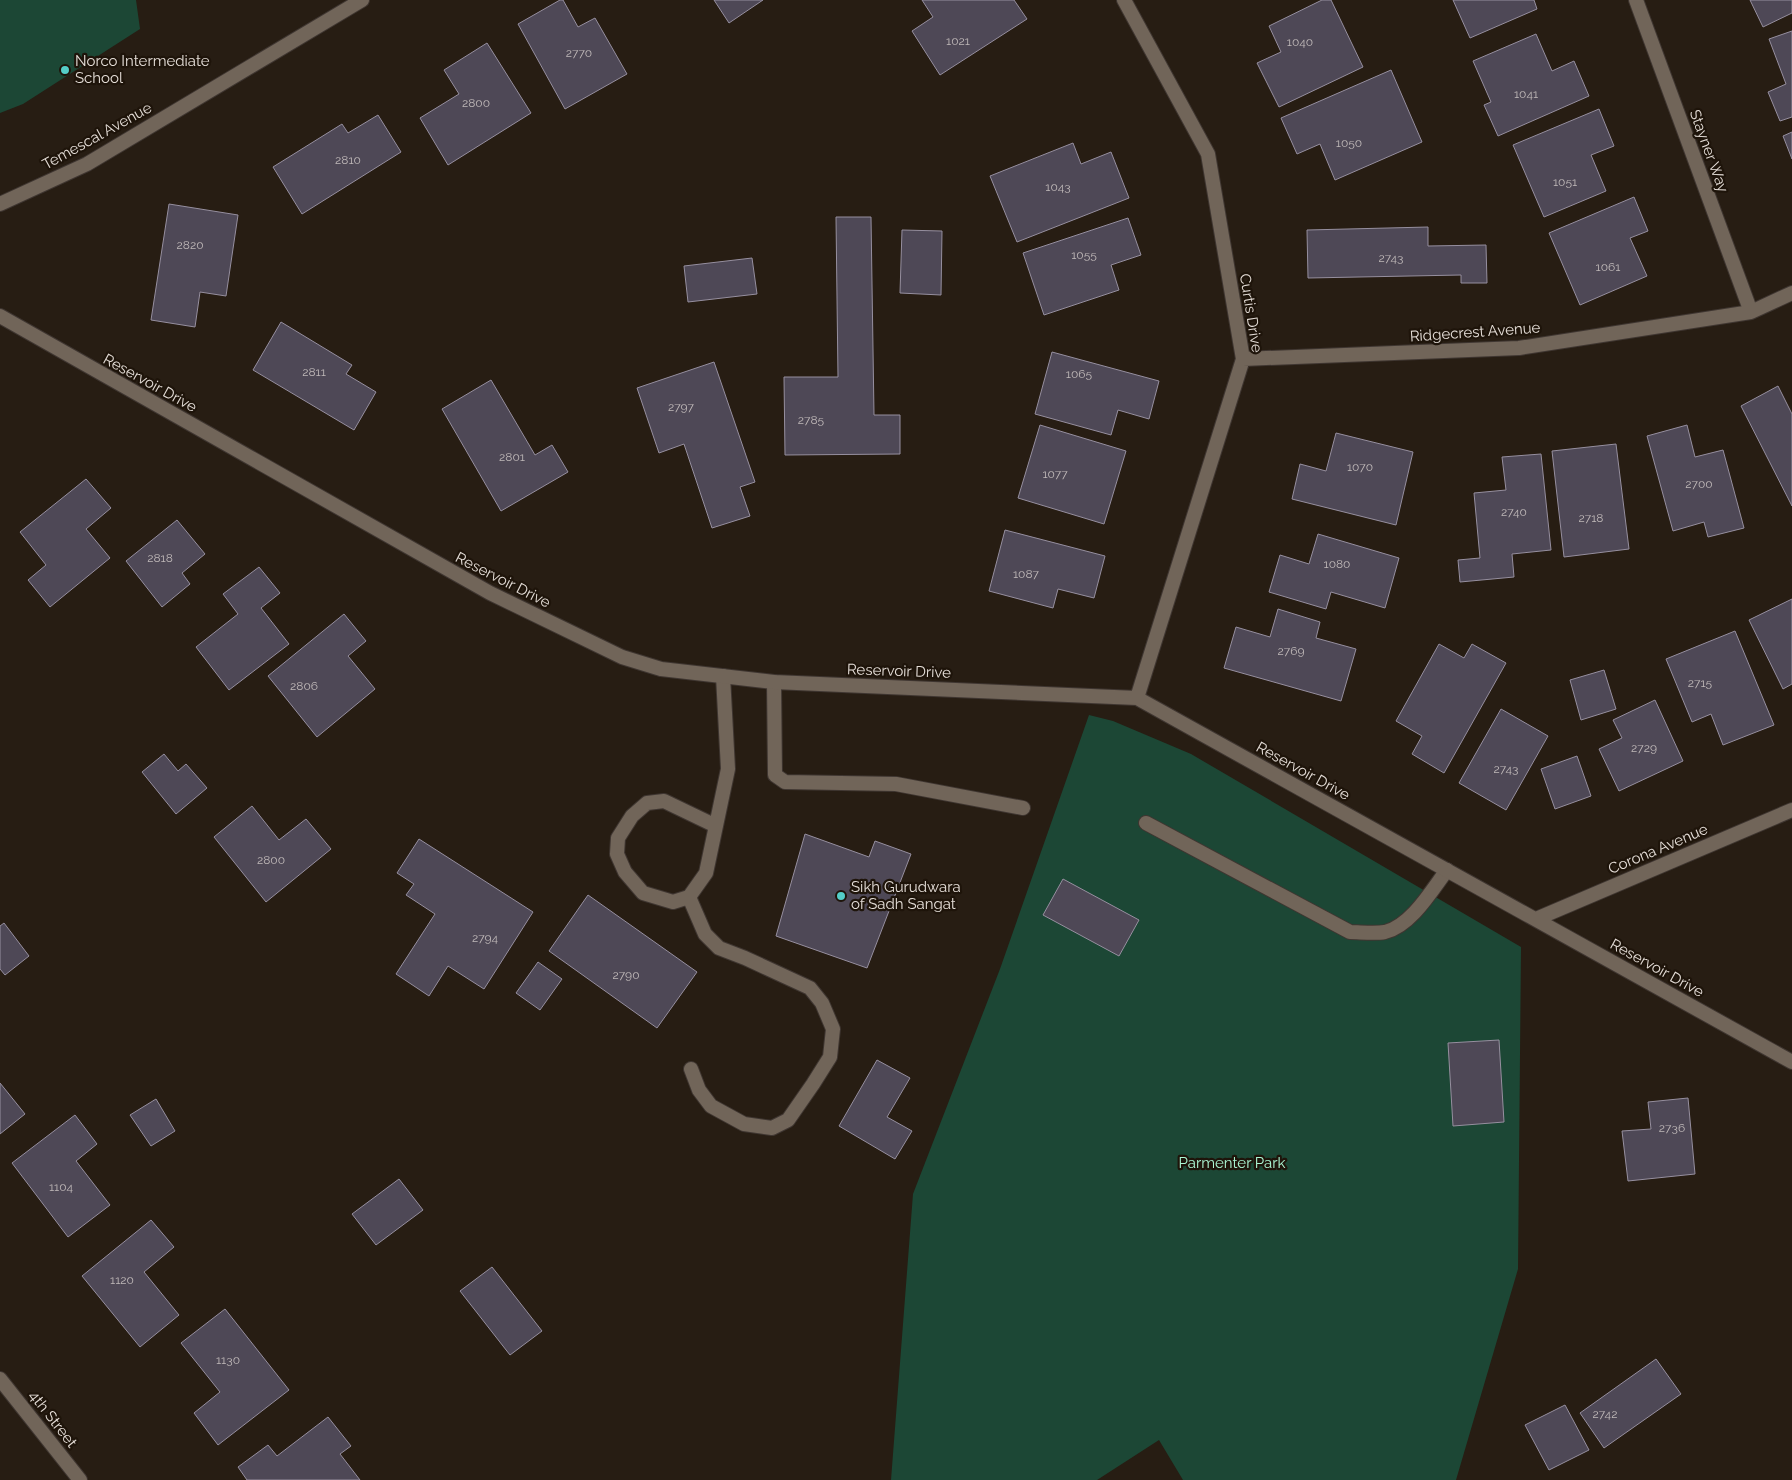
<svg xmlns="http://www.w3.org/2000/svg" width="1792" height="1480" font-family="Raleway,sans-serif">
<rect width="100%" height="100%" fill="#271d13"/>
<!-- green -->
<path fill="#1c4735" d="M0,0h136l4,29 -117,75 -23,9z
M1089,715l24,6 78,33 330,193 -3,322 -62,211h-273l-24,-40 -62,40h-206l22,-286 87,-225z"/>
<!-- building -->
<path fill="#4e4856" stroke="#968f9f" d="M560,0h3l15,27 17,-9 32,56 -62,35 -47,-85z
M714,0h49l-34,23z
M922,0h92l13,19 -87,56 -28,-44 21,-14z
M1322,0h9l32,67 -84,40 -22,-44 24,-11 -12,-26z
M1453,0h81l3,9 -67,29z
M1750,0h42v13l-29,14z
M1792,31v86l-12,4 -12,-29 18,-8 -17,-45z
M1536,34l16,37 22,-10 15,35 -91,40 -14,-31 7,-3 -18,-41z
M487,43l44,70 -83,52 -28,-47 39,-24 -15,-24z
M1391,70l31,72 -87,38 -15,-36 -23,10 -16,-36z
M1599,109l15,37 -23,9 15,36 -62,26 -31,-72z
M378,115l23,37 -99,62 -29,-47 69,-43 6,9z
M1792,132v27l-9,-23z
M1073,143l8,21 30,-12 18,46 -112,44 -27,-66z
M1634,197l14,34 -18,7 17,38 -67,29 -31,-72z
M169,204l69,11 -12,81 -26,-4 -5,35 -44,-7z
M836,217h35l3,198h26v39l-115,1 -1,-78h54z
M1128,218l13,37 -30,10 8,25 -75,25 -21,-62z
M1428,227v19l58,-1 1,38h-26v-8l-153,3 -1,-48z
M902,230l40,1 -1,64 -41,-2z
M752,258l5,36 -69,8 -4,-36z
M281,322l71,43 -6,9 30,18 -22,38 -101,-60z
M1052,352l107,29 -10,38 -31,-9 -7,25 -76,-21z
M714,362l41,120 -15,5 10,29 -38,12 -28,-84 -25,9 -22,-65z
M491,380l44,75 17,-10 16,27 -67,39 -59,-102z
M1778,386l14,28v92l-51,-100z
M1040,425l86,26 -22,73 -86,-26z
M1687,425l8,32 28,-7 21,78 -36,9 -4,-15 -31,9 -26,-95z
M1336,433l77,19 -17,73 -104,-26 8,-35 26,7z
M1616,444l13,105 -65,8 -12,-106z
M1541,454l10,96 -39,4 2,23 -54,5 -2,-22 22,-2 -6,-65 32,-3 -4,-33z
M86,479l25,29 -25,21 24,29 -60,49 -22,-27 18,-15 -26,-33z
M177,520l28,34 -23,19 8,11 -28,23 -36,-46z
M1005,530l100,26 -11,42 -36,-9 -5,19 -64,-17z
M1318,534l81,24 -14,50 -54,-16 -5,17 -57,-17 11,-37 29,9z
M259,567l21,26 -19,15 28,36 -60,46 -33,-43 42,-33 -15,-20z
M1792,599v85l-9,5 -34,-69z
M1278,609l42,13 -4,16 40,11 -15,52 -117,-33 12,-41 34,10z
M344,614l22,27 -18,15 27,33 -58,48 -49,-61z
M1735,631l39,94 -51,20 -12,-31 -19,8 -26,-63z
M1439,644l25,14 8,-14 34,19 -62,110 -32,-19 10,-18 -26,-15z
M1604,670l12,39 -35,11 -11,-40z
M1655,700l28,61 -64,30 -20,-42 23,-11 -9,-18z
M1501,709l47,27 -42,74 -47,-27z
M164,754l14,17 8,-7 21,24 -31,26 -34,-42z
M1577,756l14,40 -36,13 -14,-40z
M252,806l27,34 27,-21 25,30 -65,53 -52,-65z
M805,834l64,23 6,-16 36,13 -44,114 -91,-32z
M419,839l114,73 -49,77 -36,-23 -19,30 -33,-22 39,-60 -29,-19 8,-11 -17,-11z
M1063,879l76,41 -20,36 -76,-41z
M588,895l109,77 -40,56 -108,-77z
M4,923l25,33 -24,19 -5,-6v-43z
M538,962l24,17 -22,31 -24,-17z
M1499,1040l5,82 -51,4 -5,-83z
M877,1060l33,18 -23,39 25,14 -17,28 -56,-33z
M0,1083l25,31 -25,20z
M1688,1098l7,76 -67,7 -6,-50 29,-2 -3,-27z
M156,1099l19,32 -24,15 -21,-31z
M75,1115l22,29 -21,17 34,44 -42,32 -56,-74z
M399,1179l24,31 -47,35 -24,-31z
M151,1220l23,27 -30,25 35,43 -39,32 -58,-71z
M492,1267l50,64 -32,24 -50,-64z
M225,1309l64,81 -71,55 -24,-32 26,-21 -39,-49z
M1656,1359l25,35 -77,54 -24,-35z
M1565,1405l24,45 -40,20 -24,-45z
M328,1417l23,29 -11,8 20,26h-113l-9,-13 30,-22 9,11z"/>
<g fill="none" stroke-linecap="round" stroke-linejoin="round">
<defs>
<path id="service" d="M774,682l1,93 10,7 111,2 127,24
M1146,823l204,109c10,0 24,2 35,0 26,-6 47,-42 62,-62
M716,826l-52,-25 -17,2 -15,13 -14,22 -1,16 8,18 18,21 30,9 16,-5 17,-24 22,-104 -5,-93
M689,897l16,37 14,14 26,10 65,30 12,15 11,26 -3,28 -17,27 -25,36 -16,8 -28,-4 -33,-18 -12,-16 -8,-21"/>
<path id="minor" d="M1124,0l84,154 35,205 -106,339
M1636,0l115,312
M0,204l87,-40 275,-164
M0,316l490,277 132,64 39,12 113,13 363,16 655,364
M1243,359l276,-11 232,-36 41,-19
M1536,919l256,-109"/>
<path id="tertiary" d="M0,1379l80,101"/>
</defs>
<!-- service casing -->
<use href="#service" stroke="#3f3631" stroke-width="16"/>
<!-- minor casing -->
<use href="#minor" stroke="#3f3631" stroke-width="16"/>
<!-- tertiary casing -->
<use href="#tertiary" stroke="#3f3631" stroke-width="16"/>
<!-- service -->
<use href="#service" stroke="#716559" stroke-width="14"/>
<!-- minor -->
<use href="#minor" stroke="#716559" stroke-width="14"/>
<!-- tertiary -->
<use href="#tertiary" stroke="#716559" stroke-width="14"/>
</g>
<!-- markers -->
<g fill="#54cdc7" stroke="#1e140a" stroke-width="2">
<circle cx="65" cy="70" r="5"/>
<circle cx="841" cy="896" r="5"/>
</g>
<g text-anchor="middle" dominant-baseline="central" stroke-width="4.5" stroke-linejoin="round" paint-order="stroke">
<!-- number labels -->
<g font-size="12" fill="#bfb8b8">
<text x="958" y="41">1021</text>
<text x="1300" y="42">1040</text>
<text x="579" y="53">2770</text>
<text x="1526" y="94">1041</text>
<text x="476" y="103">2800</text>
<text x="1349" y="143">1050</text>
<text x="348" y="160">2810</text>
<text x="1565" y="182">1051</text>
<text x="1058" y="187">1043</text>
<text x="190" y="245">2820</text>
<text x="1084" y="255">1055</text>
<text x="1391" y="258">2743</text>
<text x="1608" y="267">1061</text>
<text x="314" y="372">2811</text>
<text x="1079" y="374">1065</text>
<text x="681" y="407">2797</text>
<text x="811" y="420">2785</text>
<text x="512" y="457">2801</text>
<text x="1360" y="467">1070</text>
<text x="1055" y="474">1077</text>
<text x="1699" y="484">2700</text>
<text x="1514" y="512">2740</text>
<text x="1591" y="518">2718</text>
<text x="160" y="558">2818</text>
<text x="1337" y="564">1080</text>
<text x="1026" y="574">1087</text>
<text x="1291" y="651">2769</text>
<text x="1700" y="683">2715</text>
<text x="304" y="686">2806</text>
<text x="1644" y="748">2729</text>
<text x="1506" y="769">2743</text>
<text x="271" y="860">2800</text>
<text x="485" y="938">2794</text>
<text x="626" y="975">2790</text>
<text x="1672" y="1128">2736</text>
<text x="61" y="1187">1104</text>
<text x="122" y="1280">1120</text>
<text x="228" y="1360">1130</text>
<text x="1605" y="1414">2742</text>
</g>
<!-- poi labels -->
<g font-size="15" fill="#e5ded8" stroke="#1e140a" text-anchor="start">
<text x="75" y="61">Norco Intermediate<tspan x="75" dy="17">School</tspan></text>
<text x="851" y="887">Sikh Gurudwara<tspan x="851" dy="17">of Sadh Sangat</tspan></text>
</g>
<!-- street labels -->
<g font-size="15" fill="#e5ded8" stroke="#1e140a">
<text transform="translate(97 136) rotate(-29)">Temescal Avenue</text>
<text transform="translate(1709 151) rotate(70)">Stayner Way</text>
<text transform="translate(1251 313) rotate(81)">Curtis Drive</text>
<text transform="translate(1475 332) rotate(-4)">Ridgecrest Avenue</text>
<text transform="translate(150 383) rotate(29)">Reservoir Drive</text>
<text transform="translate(503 580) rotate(27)">Reservoir Drive</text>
<text transform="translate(899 671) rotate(2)">Reservoir Drive</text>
<text transform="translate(1303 771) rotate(29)">Reservoir Drive</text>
<text transform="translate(1658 849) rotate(-23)">Corona Avenue</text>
<text transform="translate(1657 968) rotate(29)">Reservoir Drive</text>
<text transform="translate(53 1419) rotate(52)">4th Street</text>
</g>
<!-- park labels -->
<g font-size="15" fill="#abf7d4" stroke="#1e140a">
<text x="1232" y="1163">Parmenter Park</text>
</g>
</g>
</svg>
